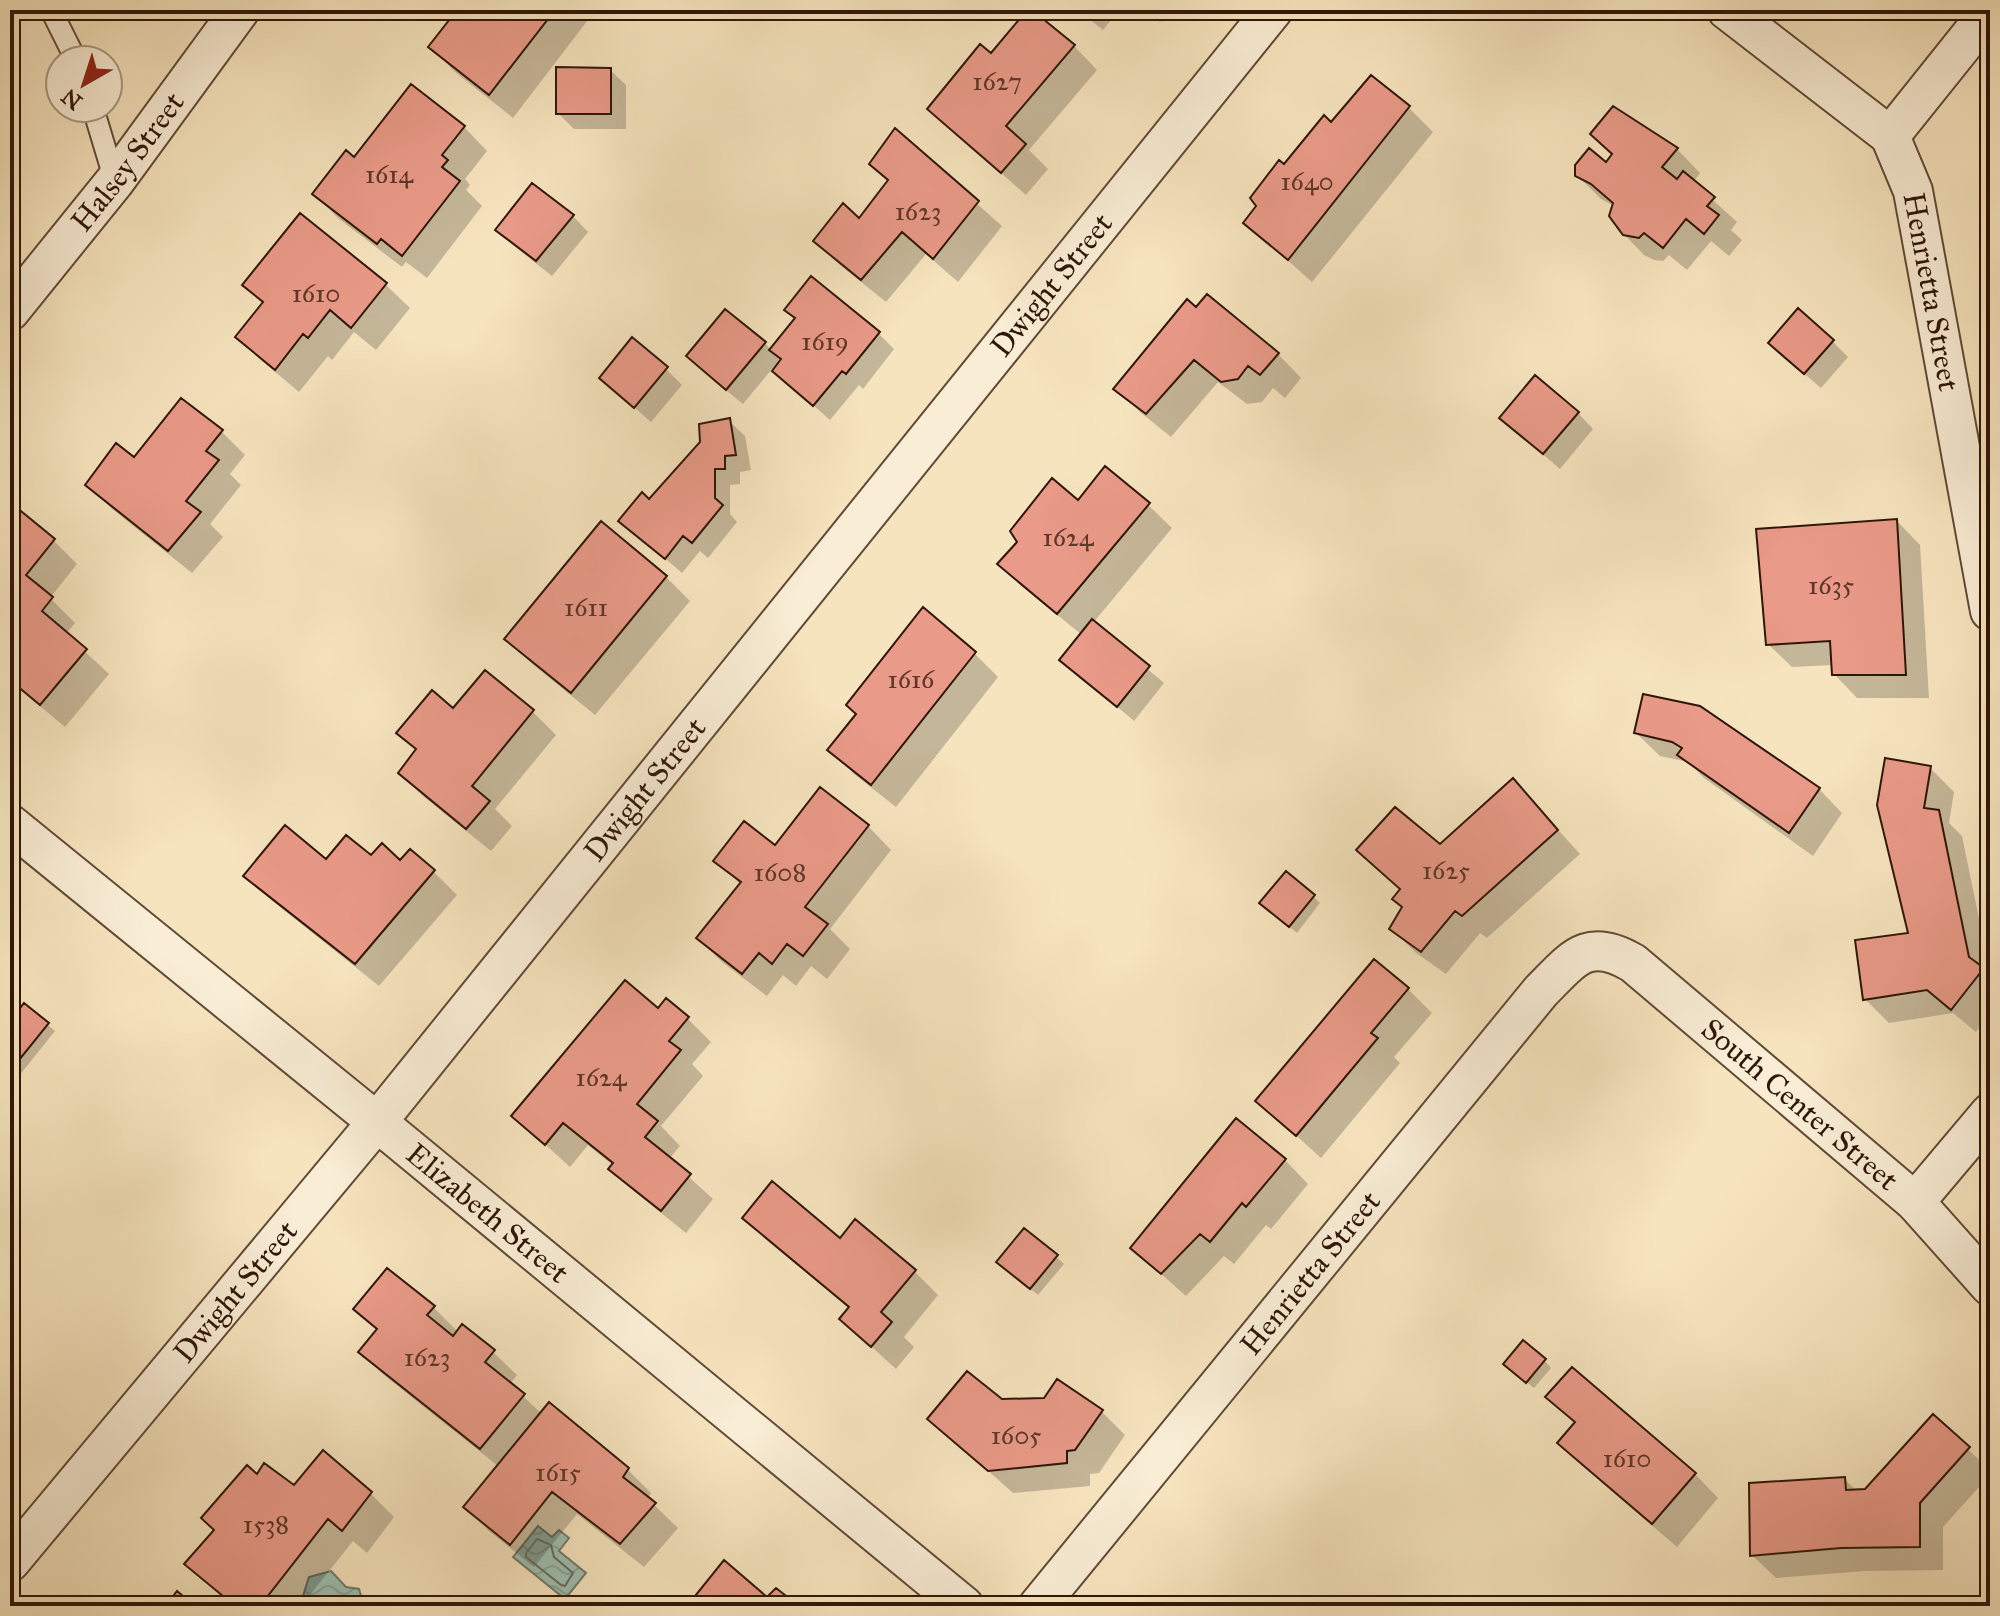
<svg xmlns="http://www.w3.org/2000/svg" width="2000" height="1616" font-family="'IM FELL Great Primer',serif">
<defs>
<pattern id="water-waves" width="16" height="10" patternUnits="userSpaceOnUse" patternTransform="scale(2)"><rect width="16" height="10" fill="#9dbfb1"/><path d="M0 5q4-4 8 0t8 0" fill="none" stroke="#88a397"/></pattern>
</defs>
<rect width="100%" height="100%" fill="#f6e4be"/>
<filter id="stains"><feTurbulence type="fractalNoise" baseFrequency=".0025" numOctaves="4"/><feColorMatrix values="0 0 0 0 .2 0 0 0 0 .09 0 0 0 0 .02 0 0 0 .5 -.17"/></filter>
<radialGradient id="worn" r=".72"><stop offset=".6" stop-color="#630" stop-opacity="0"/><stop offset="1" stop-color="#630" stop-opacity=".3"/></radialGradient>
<!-- water -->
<path fill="url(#water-waves)" stroke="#717b6d" stroke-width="2" d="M538,1526l14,11 7,-7 10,8 -10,13 27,22 -21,26 -52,-42z
M331,1571l15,16 13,2 5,17h-69l6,-4 8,-25z"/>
<!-- shadow -->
<path fill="#0003" d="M459,10h126l6,6 -78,102 -59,-47 -23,-24z
M1078,10h41l-16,20z
M1146,10h25l-11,12z
M1074,46l23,24 -68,80 19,19 -22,26 -97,-86 62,-53z
M610,70l16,15v44h-52l-16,-16z
M1371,77l38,31 24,24 -121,150 -66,-59 38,-56 47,-42z
M464,127l23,24 -22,28 5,6 -4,5 16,16 -55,72 -21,-16 -4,5 -64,-49 -24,-24 41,-34z
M895,131l107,95 -44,56 -32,-28 -40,48 -46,-37 -24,-24 43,-20 31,-39 -18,-18z
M1677,149l23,24 -7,9 44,40 -6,8 11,10 -13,16 -18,-15 -24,29 -18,-15 -6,6 -9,-1 -10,-5 -24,-25 -6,-24 -13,-7 -24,-24 29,-10z
M301,216l85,69 24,23 -34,42 -22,-18 -22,28 -4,-4 -29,36 -38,-32 -24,-23 27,-33 -19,-19z
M573,216l15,16 -36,44 -38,-30 -16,-16z
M1188,302l90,52 23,24 -16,20 -12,-10 -11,14 -15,2 -29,-22 -47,55 -31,-25 -24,-23z
M879,334l15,15 -31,40 -4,-4 -29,35 -58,-51 -29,35 -39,-32 61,-29 6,7z
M1832,341l16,16 -27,31 -34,-29z
M666,369l16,16 -31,37 -50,-44z
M182,401l40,31 23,23 -15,19 11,11 -31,39 13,13 -31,36 -81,-65 -23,-23 46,-25z
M1578,413l15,16 -33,40 -59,-51z
M729,421l16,15 6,34 -11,2v12l-10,1v29l7,8 -29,36 -8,-7 -18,22 -61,-53 29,-18z
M1078,502l70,3 24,23 -79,95 71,60 -30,38 -72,-61 20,-25 -59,-48 -23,-23 19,-22z
M16,510l38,31 23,23 -27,34 25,25 -9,11 43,40 -44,53 -55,-46v-164z
M1897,521l23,24 9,153h-72l-23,-24 -1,-9 -41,2 -24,-23z
M601,524l65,53 24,24 -95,114 -65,-53 -24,-24z
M975,654l23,23 -102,130 -42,-33 -24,-24 28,-35z
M1644,697l175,92 23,24 -29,43 -109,-78 -16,-16 -28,-6 -24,-23z
M532,711l24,24 -61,74 17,17 -21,25 -67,-54 -24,-24 17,-22 -18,-18z
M1930,768l24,24 -5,31 13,13 28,136v41l-14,19 -23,-19 -64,10 -24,-24 45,-65 -31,-129z
M1513,780l67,74 -93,84 -7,-5 -34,41 -31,-22 -24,-24 13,-20 -3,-18 -42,-40 81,-3z
M868,826l23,24 -61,79 20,20 -23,30 -16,-13 -15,20 -13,-11 -16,21 -45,-34 -24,-24 44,-52 -26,-26z
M371,857l62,14 24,24 -78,91 -109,-87 -24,-23 80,-14z
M1313,896l7,7 -23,30 -28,-23z
M1408,989l24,24 -38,44 6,6 -79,95 -63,-57z
M25,1006l30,25 -36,45 -9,-8v-44z
M658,1011l29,7 24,24 -19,22 11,12 -42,50 19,20 -11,13 44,40 -27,34 -51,-41 -24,-23 3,-3 -26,-21 -18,22 -56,-51z
M1285,1160l23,24 -37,45 -5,-4 -32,39 -10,-8 -38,40 -54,-48z
M745,1218l96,23 15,-19 59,50 23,23 -34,42 10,10 -18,22 -55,-50 9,-10 -82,-68z
M1056,1257l8,7 -26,31 -32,-26z
M433,1307l25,25 35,20 24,23 -7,9 32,30 86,56 23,23 -3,6 30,29 -34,39 -67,-53 -43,53 -45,-36 -24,-24 33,-41 -114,-91 -24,-23 18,-21 -22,-22z
M1544,1360l7,8 -17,20 -21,-17z
M1548,1397l147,77 23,24 -41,49 -93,-80 -24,-24 16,-18z
M1002,1401l99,10 24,24 -26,38 -9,1v12l-77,7 -83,-74z
M1933,1417l57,53v5l-47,52v43l-77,1 -90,7 -24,-23 92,-76 13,12h9z
M257,1477l37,11 77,6 23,23 -27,36 -14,-12 -52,65h-68l-47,-42 31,-34z
M1924,1596l10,10h-20z"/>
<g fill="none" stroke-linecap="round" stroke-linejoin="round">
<!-- shore -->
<path stroke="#666a5c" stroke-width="2" d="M537,1539l14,6 3,12 19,16 -8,13 -4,-1 -35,-28v-4z"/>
</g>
<!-- building -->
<path fill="#e99a88" stroke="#301608" stroke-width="2" d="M457,10h98l-66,85 -61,-48z
M1027,10h5l43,35 -69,81 20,18 -25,29 -74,-64 53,-65 11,9z
M556,67l55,1v46h-55z
M1371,75l39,31 -122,154 -45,-37 13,-17 -6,-8 29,-38 5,4 40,-49 7,7z
M411,84l54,42 -23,29 6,5 -6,7 18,14 -58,75 -21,-17 -4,5 -65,-50 34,-44 8,7z
M1613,106l65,42 -16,19 15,12 6,-8 32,26 -8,9 12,9 -15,19 -18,-15 -23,29 -19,-15 -5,5 -16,-3 -14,-19 4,-13 -22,-19 -16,-8v-11l14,-17 17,14 6,-8 -22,-20z
M895,128l84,73 -46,58 -31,-27 -41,48 -48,-39 30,-38 16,15 29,-38 -19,-16z
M532,183l42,32 -38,46 -41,-31z
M300,213l87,70 -36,45 -21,-18 -22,28 -5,-4 -28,36 -40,-33 28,-35 -21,-17z
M811,276l69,56 -34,42 -4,-3 -29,35 -41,-35 9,-12 -12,-9 26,-32 -11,-8z
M1207,294l72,59 -19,22 -12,-9 -10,13 -17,3 -27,-22 -48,54 -33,-25 74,-90 9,8z
M1798,308l36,32 -30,34 -36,-31z
M725,309l41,33 -40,48 -40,-34z
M632,337l36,30 -34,41 -35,-30z
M1535,375l44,37 -36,42 -44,-36z
M181,398l42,32 -17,21 13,9 -33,41 15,11 -33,39 -83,-66 31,-42 18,14z
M730,418l6,37 -11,1v13h-10v29l8,7 -31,38 -9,-7 -18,23 -47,-38 24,-29 7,7 51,-57 -1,-18z
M1105,466l45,37 -93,111 -60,-50 20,-22 -7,-11 42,-53 26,22z
M16,507l39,32 -29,36 27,22 -11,14 45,38 -47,56 -30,-25v-166z
M1897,519l9,156h-74l-2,-34 -64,4 -10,-116z
M601,521l66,55 -96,117 -67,-54z
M923,607l53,45 -105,133 -44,-35 29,-36 -10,-9z
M1092,619l58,47 -33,41 -58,-47z
M485,670l49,40 -62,76 18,15 -24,28 -68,-56 18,-24 -20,-16 36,-43 21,18z
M1643,694l57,12 120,82 -31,45 -112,-78 5,-7 -10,-6 -38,-9z
M1885,758l46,8 -7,42 15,2 30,147 15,11 -33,42 -24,-20 -64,10 -8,-60 53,-7 -31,-128z
M1513,778l45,52 -96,86 -7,-5 -34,41 -32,-23 13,-22 -10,-8 8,-10 -44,-39 39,-43 45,37z
M820,787l49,38 -64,82 23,17 -25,32 -16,-12 -15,20 -13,-11 -17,21 -46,-36 45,-56 -28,-21 31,-40 31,24z
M285,825l41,34 20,-24 25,20 11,-12 18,17 10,-11 25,21 -80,94 -112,-88z
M1286,871l29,24 -26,32 -30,-24z
M1374,959l35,29 -38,45 7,5 -82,98 -41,-35z
M625,980l33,28 8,-10 23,19 -20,24 12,9 -44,54 21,17 -13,16 46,37 -30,37 -53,-42 5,-6 -50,-40 -18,22 -34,-29z
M24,1003l25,20 -38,47 -1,-49z
M1236,1118l50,41 -40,48 -4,-4 -32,39 -10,-8 -39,40 -31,-26z
M772,1181l68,57 15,-19 61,51 -35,42 11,10 -21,25 -32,-28 10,-12 -107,-89z
M1024,1228l34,27 -28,34 -34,-27z
M387,1268l48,38 -8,9 26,21 9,-12 33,26 -10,12 40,32 -45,55 -122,-97 19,-23 -24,-20z
M1523,1340l23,19 -20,24 -23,-19z
M1572,1367l124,106 -44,51 -95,-81 18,-21 -30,-25z
M967,1371l35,28 42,-1 13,-19 46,31 -28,40 -8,1v12l-79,8 -61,-52z
M549,1402l80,66 -6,9 33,26 -36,41 -68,-52 -42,53 -47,-38z
M1933,1414l37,33 -50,56v44l-79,1 -91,8 -1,-73 96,-6 1,13 19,-1z
M323,1450l49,42 -30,39 -14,-12 -68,87h-25l-51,-42 30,-34 -13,-12 46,-53 10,9 7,-11 30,22z
M724,1560l43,37 9,-9 23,18h-112z
M177,1591l18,15h-29z"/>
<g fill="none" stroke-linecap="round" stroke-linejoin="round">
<defs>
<path id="lane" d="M51,10l25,50
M93,108l22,73"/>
<g id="street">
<path d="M1727,10l163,126"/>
<path id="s1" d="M1990,11l-100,125 23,55 77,420"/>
<path id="s2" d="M10,311l105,-130 125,-171"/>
<path id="s3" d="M10,824l367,298 587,484"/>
<path d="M1915,1202l75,-89"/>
<path id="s4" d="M10,1562l367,-440 896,-1112"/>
<path id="s5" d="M1038,1606l503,-615c32,-32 46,-55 92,-28l282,239 75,84"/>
</g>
</defs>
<!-- lane casing -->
<use href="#lane" stroke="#624a36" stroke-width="24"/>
<!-- street casing -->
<use href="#street" stroke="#624a36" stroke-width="42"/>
<!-- lane -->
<use href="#lane" stroke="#f9edd5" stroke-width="20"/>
<!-- street -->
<use href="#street" stroke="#f9edd5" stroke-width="38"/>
</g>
<g text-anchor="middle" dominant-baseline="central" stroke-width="6" stroke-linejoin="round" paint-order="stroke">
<!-- number labels -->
<g font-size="26" fill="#5e3728">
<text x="997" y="81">1627</text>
<text x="389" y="174">1614</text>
<text x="1307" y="181">1640</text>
<text x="918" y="211">1623</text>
<text x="316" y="293">1610</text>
<text x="825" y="341">1619</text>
<text x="1068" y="537">1624</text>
<text x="1831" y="585">1635</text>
<text x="586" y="607">1611</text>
<text x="911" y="679">1616</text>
<text x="1446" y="870">1625</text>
<text x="780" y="872">1608</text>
<text x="601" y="1077">1624</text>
<text x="427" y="1357">1623</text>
<text x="1016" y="1435">1605</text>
<text x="1627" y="1458">1610</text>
<text x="558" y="1472">1615</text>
<text x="266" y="1524">1538</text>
</g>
<!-- street labels -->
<g font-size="30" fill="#301608" stroke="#f9edd5">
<text stroke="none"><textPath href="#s2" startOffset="190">Halsey Street</textPath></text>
<text stroke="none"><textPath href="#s4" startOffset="1648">Dwight Street</textPath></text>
<text stroke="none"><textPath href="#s1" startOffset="322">Henrietta Street</textPath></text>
<text stroke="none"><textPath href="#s4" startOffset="1000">Dwight Street</textPath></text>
<text stroke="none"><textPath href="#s5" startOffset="1122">South Center Street</textPath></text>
<text stroke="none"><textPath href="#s3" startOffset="616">Elizabeth Street</textPath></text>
<text stroke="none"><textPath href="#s5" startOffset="430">Henrietta Street</textPath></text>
<text stroke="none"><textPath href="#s4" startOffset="352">Dwight Street</textPath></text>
</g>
</g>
<!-- margin -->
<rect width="2000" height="1616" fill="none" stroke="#f6e4be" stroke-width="40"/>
<rect x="12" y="12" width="1976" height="1592" fill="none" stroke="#301608" stroke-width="4"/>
<rect x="20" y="20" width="1960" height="1576" fill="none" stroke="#301608" stroke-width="2"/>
<!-- north arrow -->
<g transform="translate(84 84) rotate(219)"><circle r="38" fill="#f9edd5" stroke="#a99783" stroke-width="2"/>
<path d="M0-6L14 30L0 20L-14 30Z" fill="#8f2418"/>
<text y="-12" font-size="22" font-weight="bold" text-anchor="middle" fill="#301608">N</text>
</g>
<rect width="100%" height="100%" filter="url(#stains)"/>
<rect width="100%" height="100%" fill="url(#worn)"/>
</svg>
